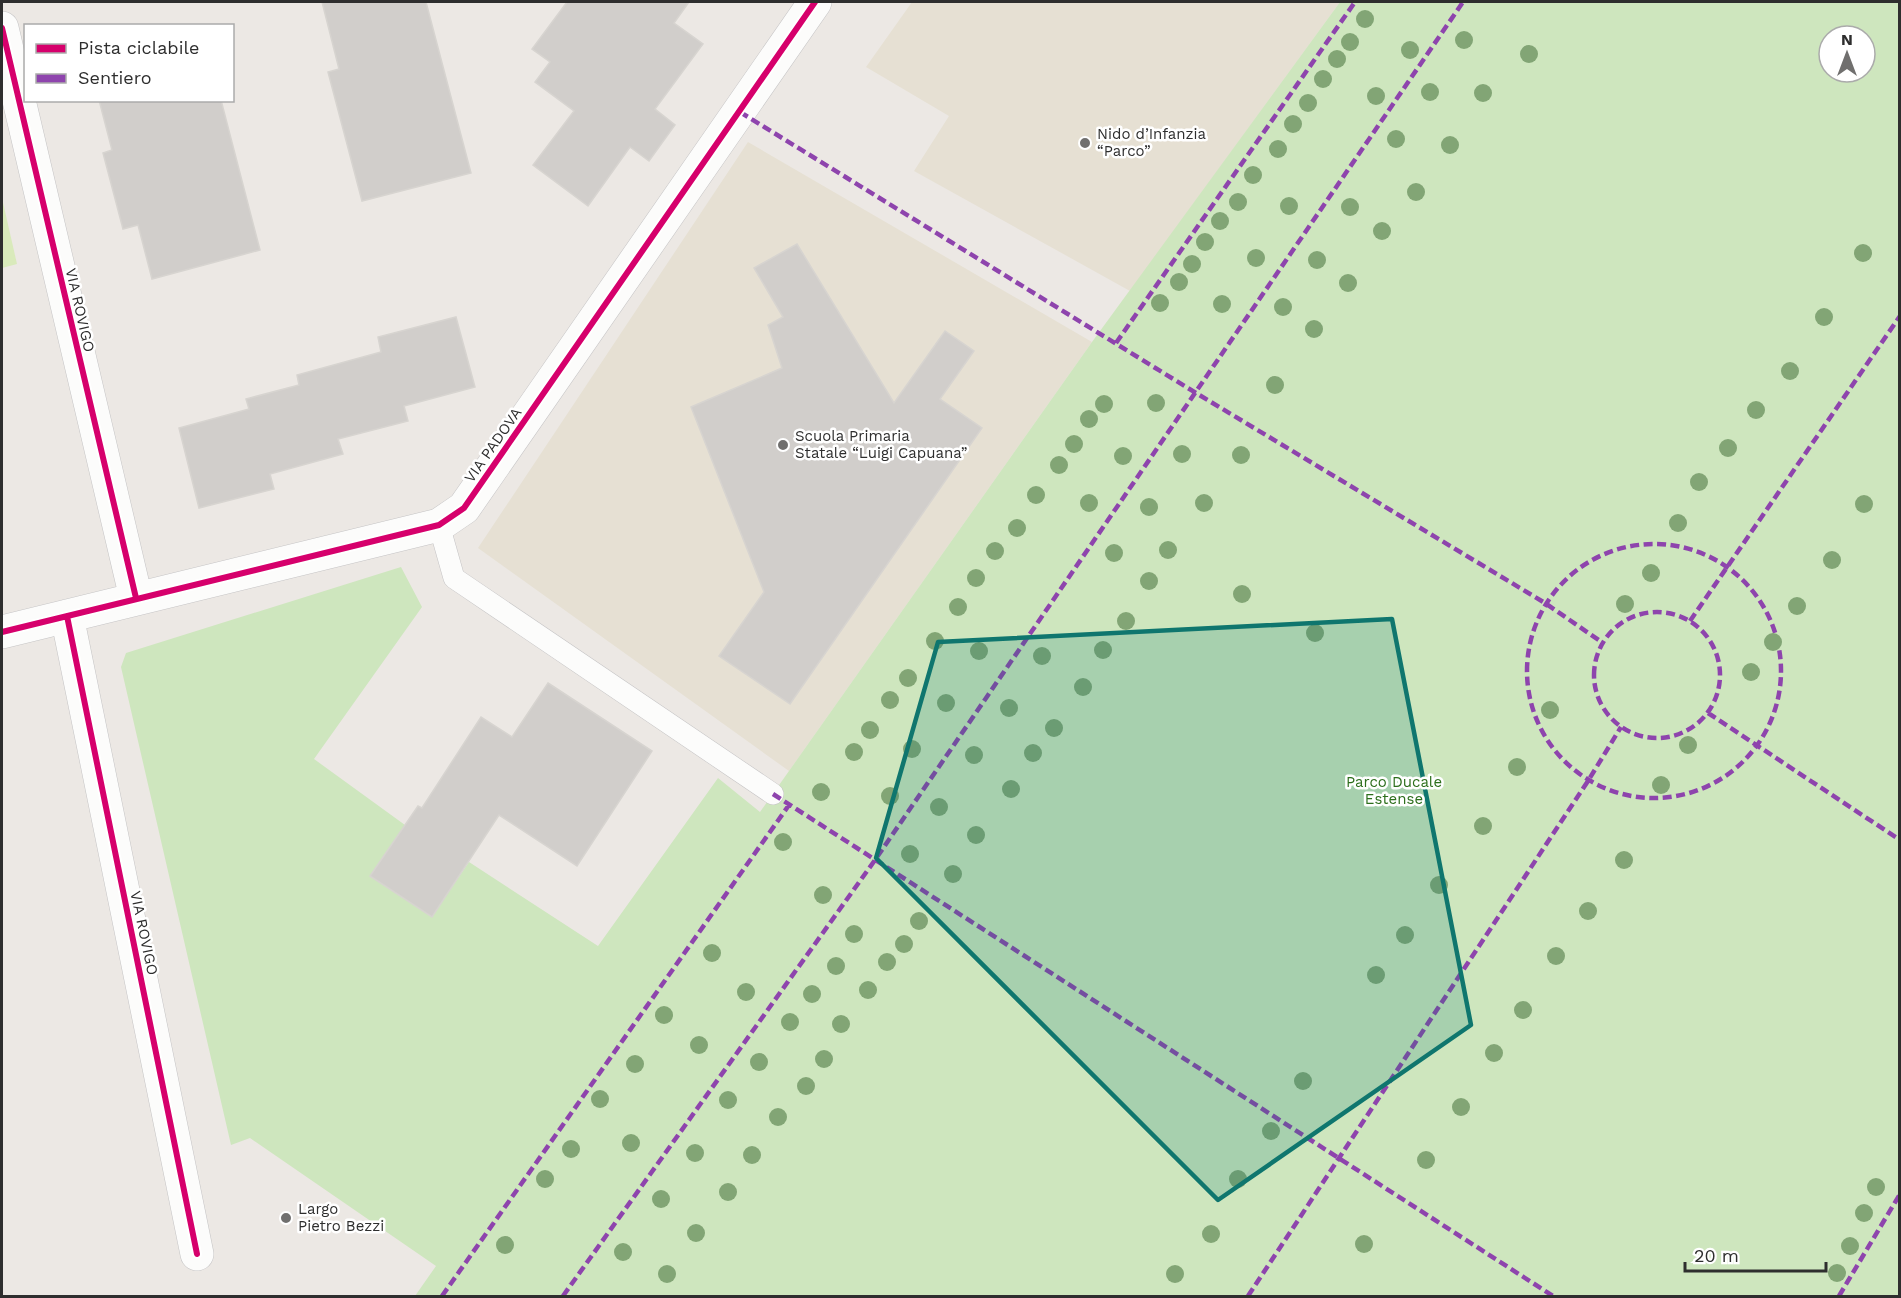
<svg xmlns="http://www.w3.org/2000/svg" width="1901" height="1298" font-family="'Work Sans',sans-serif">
<rect width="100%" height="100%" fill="#ece8e4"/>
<!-- education -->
<path fill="#e6e0d3" d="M912,2h428l-210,289 -216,-120 35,-55 -83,-49z
M748,142l344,200 -303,429 -311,-223z"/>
<!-- green -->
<path fill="#cee6be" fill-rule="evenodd" d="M1340,2h559v1294h-1484l21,-30 -186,-128 -19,7 -110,-478 5,-14 275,-86 21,40 -108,152 91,66 27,91 37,-54 129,84 120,-168 42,34 332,-470zM1829,36h36v36h-36z"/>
<!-- pitch -->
<path fill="#d9eabb" d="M2,198l15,66 -15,4z"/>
<!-- building -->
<path fill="#d1cecb" stroke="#d7d4d0" stroke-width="1.5" d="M322,2h104l45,171 -109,28 -34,-129 11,-3z
M567,2h122l-15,21 29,21 -48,65 20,16 -26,36 -19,-14 -42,59 -55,-41 41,-54 -39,-29 15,-20 -18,-13z
M99,100h122l39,150 -108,29 -14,-54 -15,4 -20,-76 9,-3z
M797,244l97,159 51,-72 29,20 -34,48 42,29 -192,276 -71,-48 45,-64 -73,-185 91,-39 -14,-43 15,-8 -29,-49z
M456,317l19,70 -71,19 4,15 -70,18 5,15 -73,20 4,15 -75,19 -20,-80 70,-19 -3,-10 53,-14 -2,-10 84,-23 -3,-15z
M548,683l104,68 -75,115 -78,-51 -67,102 -62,-41 48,-70 4,2 59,-91 31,20z"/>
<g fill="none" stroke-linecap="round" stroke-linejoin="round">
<defs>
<path id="service" d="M439,525l15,53 319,216"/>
<path id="minor" d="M2,28l134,570
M67,616l130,638
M2,632l437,-107 25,-17 351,-506"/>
</defs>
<!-- service casing -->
<use href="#service" stroke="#c5c4c5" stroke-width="22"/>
<!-- minor casing -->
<use href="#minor" stroke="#c5c4c5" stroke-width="34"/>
<!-- service -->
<use href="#service" stroke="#fcfcfb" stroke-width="21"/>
<!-- minor -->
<use href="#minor" stroke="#fcfcfb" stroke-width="33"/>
<!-- quiet -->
<path stroke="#8e44ad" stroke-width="4.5" stroke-dasharray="9 4.5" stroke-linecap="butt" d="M740,112l456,281 349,210 58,40
M1116,343l239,-341
M1527 671a127 127 0 1 1 254 0a127 127 0 1 1-254 0Z
M1594 675a63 63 0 1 1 126 0a63 63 0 1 1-126 0Z
M1690,621l210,-305
M1708,713l192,127
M773,794l780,502
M442,1296l347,-491
M563,1296l312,-436 588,-858
M1248,1296l340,-515 33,-54
M1839,1296l61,-102"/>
<defs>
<path id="cycleway" d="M2,28l134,570
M67,616l130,638
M2,632l437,-107 25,-17 351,-506"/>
</defs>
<!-- cycleway casing -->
<use href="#cycleway" stroke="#fff" stroke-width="10"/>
<!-- cycleway -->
<use href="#cycleway" stroke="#d6006c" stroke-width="6"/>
</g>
<!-- trees -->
<g fill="#82a575">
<circle cx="1365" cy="19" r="9"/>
<circle cx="1464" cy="40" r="9"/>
<circle cx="1350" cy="42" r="9"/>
<circle cx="1410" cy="50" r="9"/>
<circle cx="1529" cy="54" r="9"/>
<circle cx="1337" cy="59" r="9"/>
<circle cx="1323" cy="79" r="9"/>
<circle cx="1430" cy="92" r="9"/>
<circle cx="1483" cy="93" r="9"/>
<circle cx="1376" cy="96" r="9"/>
<circle cx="1308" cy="103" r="9"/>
<circle cx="1293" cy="124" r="9"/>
<circle cx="1396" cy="139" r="9"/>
<circle cx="1450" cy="145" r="9"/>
<circle cx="1278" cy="149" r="9"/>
<circle cx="1253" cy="175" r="9"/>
<circle cx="1416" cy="192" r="9"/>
<circle cx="1238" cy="202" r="9"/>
<circle cx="1289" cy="206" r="9"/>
<circle cx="1350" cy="207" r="9"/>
<circle cx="1220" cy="221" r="9"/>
<circle cx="1382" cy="231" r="9"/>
<circle cx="1205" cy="242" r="9"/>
<circle cx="1863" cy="253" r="9"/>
<circle cx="1256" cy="258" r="9"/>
<circle cx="1317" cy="260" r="9"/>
<circle cx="1192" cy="264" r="9"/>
<circle cx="1179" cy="282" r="9"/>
<circle cx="1348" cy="283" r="9"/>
<circle cx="1160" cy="303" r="9"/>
<circle cx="1222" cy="304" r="9"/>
<circle cx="1283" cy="307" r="9"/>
<circle cx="1824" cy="317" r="9"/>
<circle cx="1314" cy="329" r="9"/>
<circle cx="1790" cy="371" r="9"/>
<circle cx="1275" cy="385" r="9"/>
<circle cx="1156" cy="403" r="9"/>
<circle cx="1104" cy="404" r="9"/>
<circle cx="1756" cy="410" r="9"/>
<circle cx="1089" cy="419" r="9"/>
<circle cx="1074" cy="444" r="9"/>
<circle cx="1728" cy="448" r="9"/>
<circle cx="1182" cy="454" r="9"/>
<circle cx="1241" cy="455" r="9"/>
<circle cx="1123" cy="456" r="9"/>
<circle cx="1059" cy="465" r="9"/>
<circle cx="1699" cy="482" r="9"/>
<circle cx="1036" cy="495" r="9"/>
<circle cx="1089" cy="503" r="9"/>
<circle cx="1204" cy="503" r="9"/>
<circle cx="1864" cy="504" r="9"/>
<circle cx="1149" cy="507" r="9"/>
<circle cx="1678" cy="523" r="9"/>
<circle cx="1017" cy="528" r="9"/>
<circle cx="1168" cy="550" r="9"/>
<circle cx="995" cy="551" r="9"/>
<circle cx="1114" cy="553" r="9"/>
<circle cx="1832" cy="560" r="9"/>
<circle cx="1651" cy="573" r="9"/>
<circle cx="976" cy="578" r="9"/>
<circle cx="1149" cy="581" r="9"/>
<circle cx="1242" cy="594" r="9"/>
<circle cx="1625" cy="604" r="9"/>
<circle cx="1797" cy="606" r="9"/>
<circle cx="958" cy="607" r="9"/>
<circle cx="1126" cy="621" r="9"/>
<circle cx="1315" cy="633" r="9"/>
<circle cx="935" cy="641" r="9"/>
<circle cx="1773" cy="642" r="9"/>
<circle cx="1103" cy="650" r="9"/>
<circle cx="979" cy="651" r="9"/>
<circle cx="1042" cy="656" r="9"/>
<circle cx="1751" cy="672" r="9"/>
<circle cx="908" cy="678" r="9"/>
<circle cx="1083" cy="687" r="9"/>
<circle cx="890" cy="700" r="9"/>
<circle cx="946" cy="703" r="9"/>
<circle cx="1009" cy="708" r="9"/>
<circle cx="1550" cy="710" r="9"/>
<circle cx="1054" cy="728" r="9"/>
<circle cx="870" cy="730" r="9"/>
<circle cx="1688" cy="745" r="9"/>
<circle cx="912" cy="749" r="9"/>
<circle cx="854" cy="752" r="9"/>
<circle cx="1033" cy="753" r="9"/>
<circle cx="974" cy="755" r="9"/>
<circle cx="1517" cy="767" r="9"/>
<circle cx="1661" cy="785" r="9"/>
<circle cx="1011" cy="789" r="9"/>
<circle cx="821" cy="792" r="9"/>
<circle cx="890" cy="796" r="9"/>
<circle cx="939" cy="807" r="9"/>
<circle cx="1483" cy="826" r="9"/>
<circle cx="976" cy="835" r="9"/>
<circle cx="783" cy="842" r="9"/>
<circle cx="910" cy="854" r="9"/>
<circle cx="1624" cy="860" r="9"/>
<circle cx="953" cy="874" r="9"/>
<circle cx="1439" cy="885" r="9"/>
<circle cx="823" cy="895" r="9"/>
<circle cx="1588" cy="911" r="9"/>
<circle cx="919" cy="921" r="9"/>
<circle cx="854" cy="934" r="9"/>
<circle cx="1405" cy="935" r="9"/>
<circle cx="904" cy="944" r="9"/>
<circle cx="712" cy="953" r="9"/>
<circle cx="1556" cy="956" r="9"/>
<circle cx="887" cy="962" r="9"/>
<circle cx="836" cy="966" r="9"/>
<circle cx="1376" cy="975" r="9"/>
<circle cx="868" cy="990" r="9"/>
<circle cx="746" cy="992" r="9"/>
<circle cx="812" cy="994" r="9"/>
<circle cx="1523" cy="1010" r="9"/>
<circle cx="664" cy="1015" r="9"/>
<circle cx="790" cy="1022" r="9"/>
<circle cx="841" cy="1024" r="9"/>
<circle cx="699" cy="1045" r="9"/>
<circle cx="1494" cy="1053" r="9"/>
<circle cx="824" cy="1059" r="9"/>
<circle cx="759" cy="1062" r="9"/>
<circle cx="635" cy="1064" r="9"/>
<circle cx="1303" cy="1081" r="9"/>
<circle cx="806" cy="1086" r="9"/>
<circle cx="600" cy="1099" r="9"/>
<circle cx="728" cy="1100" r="9"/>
<circle cx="1461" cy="1107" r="9"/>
<circle cx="778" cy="1117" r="9"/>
<circle cx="1271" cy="1131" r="9"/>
<circle cx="631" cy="1143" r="9"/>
<circle cx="571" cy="1149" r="9"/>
<circle cx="695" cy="1153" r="9"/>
<circle cx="752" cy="1155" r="9"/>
<circle cx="1426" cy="1160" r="9"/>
<circle cx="545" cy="1179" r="9"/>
<circle cx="1238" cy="1179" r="9"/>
<circle cx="1876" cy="1187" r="9"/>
<circle cx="728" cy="1192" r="9"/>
<circle cx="661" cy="1199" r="9"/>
<circle cx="1864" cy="1213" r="9"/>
<circle cx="696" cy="1233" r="9"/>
<circle cx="1211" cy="1234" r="9"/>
<circle cx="1364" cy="1244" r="9"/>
<circle cx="505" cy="1245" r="9"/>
<circle cx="1850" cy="1246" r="9"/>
<circle cx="623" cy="1252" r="9"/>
<circle cx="1837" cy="1273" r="9"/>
<circle cx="667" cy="1274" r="9"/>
<circle cx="1175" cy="1274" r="9"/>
</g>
<!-- marked area -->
<path fill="#0f766e" fill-opacity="0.2" stroke="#0f766e" stroke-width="4.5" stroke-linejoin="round" d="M1392,619l79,406 -253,175 -342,-342 62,-216z"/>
<!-- markers -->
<g fill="#706f6e" stroke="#fff" stroke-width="2">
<circle cx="1085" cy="143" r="6"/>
<circle cx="783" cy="445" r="6"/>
<circle cx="286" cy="1218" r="6"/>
</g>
<g text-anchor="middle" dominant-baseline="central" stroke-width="5" stroke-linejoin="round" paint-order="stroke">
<!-- poi labels -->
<g font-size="15" fill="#2e2e2e" stroke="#fff" text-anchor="start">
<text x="1097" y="134">Nido d’Infanzia<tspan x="1097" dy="17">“Parco”</tspan></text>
<text x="795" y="436">Scuola Primaria<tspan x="795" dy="17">Statale “Luigi Capuana”</tspan></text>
<text x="298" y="1209">Largo<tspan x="298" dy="17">Pietro Bezzi</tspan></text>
</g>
<!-- street labels -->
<g font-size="15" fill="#2e2e2e" stroke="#fff">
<text transform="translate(80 310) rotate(77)">VIA ROVIGO</text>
<text transform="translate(493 445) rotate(-55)">VIA PADOVA</text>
<text transform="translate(144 933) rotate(78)">VIA ROVIGO</text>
</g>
<!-- park labels -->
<g font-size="15" fill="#2c6e1b" stroke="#fff">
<text x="1394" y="782">Parco Ducale<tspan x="1394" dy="17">Estense</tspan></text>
</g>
</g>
<!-- border -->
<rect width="1901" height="1298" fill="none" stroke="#2e2e2e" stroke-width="6"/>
<!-- legend -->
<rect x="24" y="24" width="210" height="78" fill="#ffffff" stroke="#ababab" stroke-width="1.5"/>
<rect x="36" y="44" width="30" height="9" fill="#d6006c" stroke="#ababab" stroke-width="1.5"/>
<text x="78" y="54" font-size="18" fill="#2e2e2e">Pista ciclabile</text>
<rect x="36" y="74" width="30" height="9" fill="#8e44ad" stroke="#ababab" stroke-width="1.5"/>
<text x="78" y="84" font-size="18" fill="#2e2e2e">Sentiero</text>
<!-- north arrow -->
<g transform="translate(1847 54)"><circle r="28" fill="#ffffff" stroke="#ababab" stroke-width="1.5"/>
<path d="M0-4.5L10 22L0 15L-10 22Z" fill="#706f6e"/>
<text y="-9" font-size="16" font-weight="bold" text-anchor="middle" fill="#2e2e2e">N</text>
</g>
<!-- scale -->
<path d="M1685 1262v9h141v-9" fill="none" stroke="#2e2e2e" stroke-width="3"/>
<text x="1694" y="1262" font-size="18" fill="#2e2e2e" stroke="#ffffff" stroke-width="4.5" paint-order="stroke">20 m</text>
</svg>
